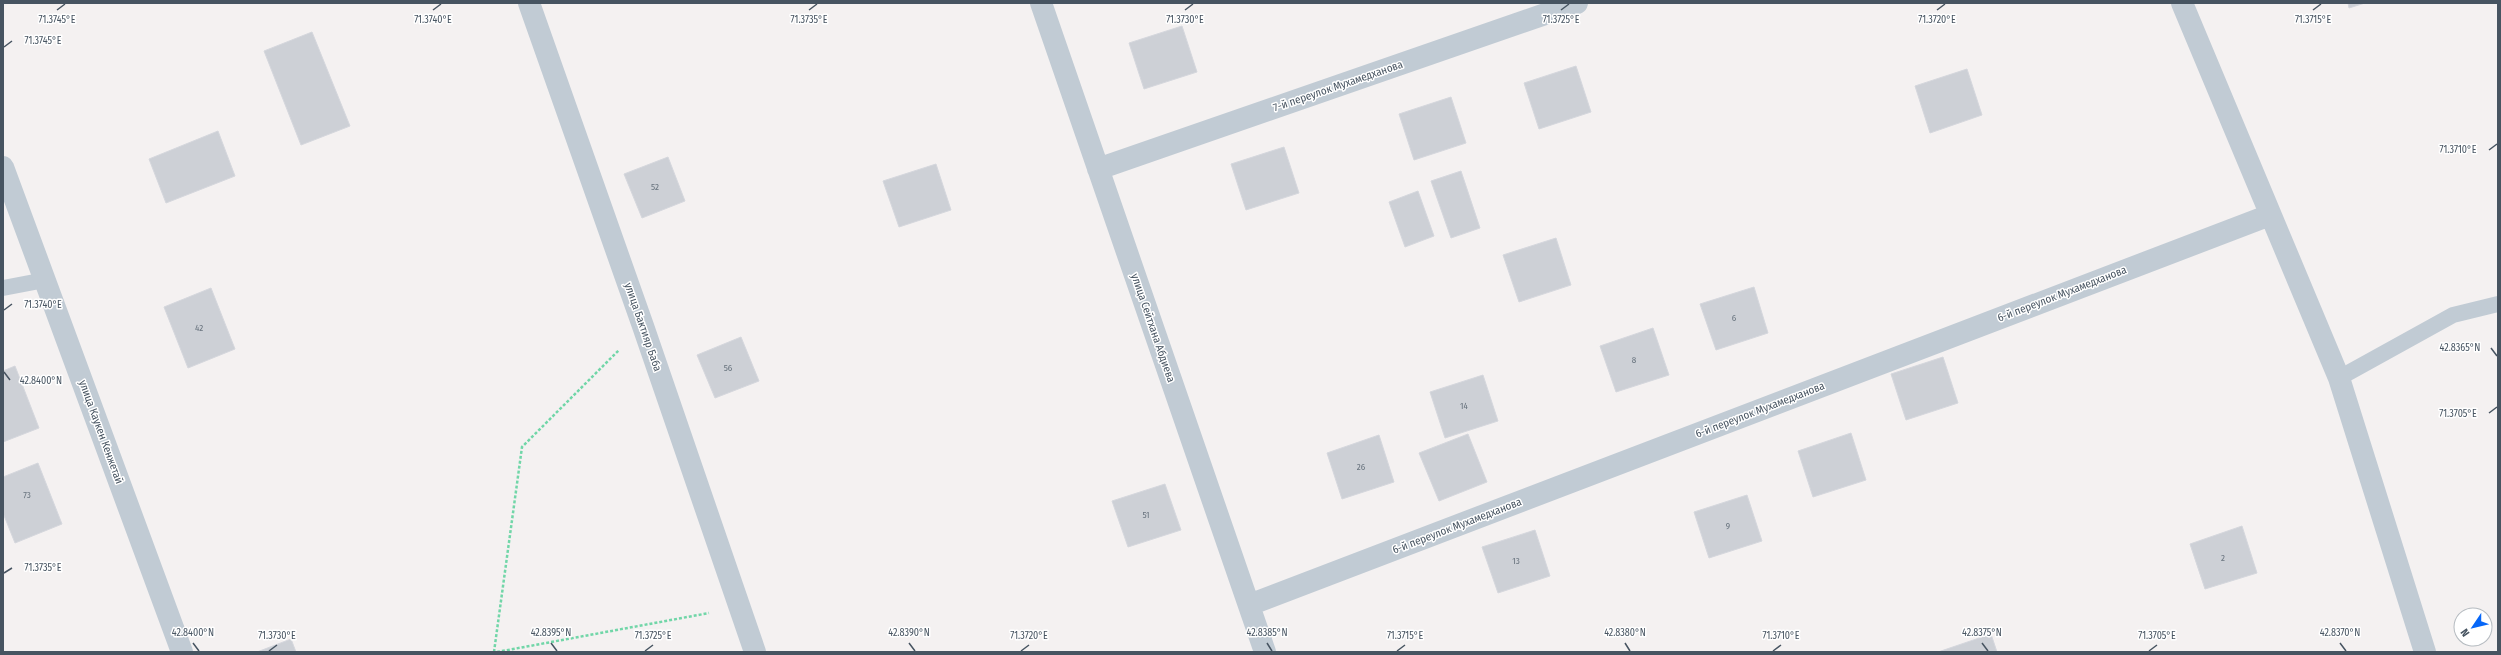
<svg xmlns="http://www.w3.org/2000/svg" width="2501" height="655" font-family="'Fira Sans Condensed',sans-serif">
<rect width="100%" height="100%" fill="#f4f1f1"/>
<!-- building -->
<path fill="#cdd0d6" stroke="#d5d7dd" d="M2348,3h17l-16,5z
M1182,26l15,46 -53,17 -15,-46z
M312,32l38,94 -49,19 -37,-94z
M1576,66l15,46 -52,17 -15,-46z
M1967,69l15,46 -52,18 -15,-47z
M1451,97l15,46 -52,17 -15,-46z
M218,131l17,45 -69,27 -17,-44z
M1284,147l15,46 -53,17 -15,-46z
M668,157l17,44 -43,17 -18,-44z
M936,164l15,46 -52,17 -16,-46z
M1461,171l19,57 -29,10 -20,-57z
M1418,191l16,45 -29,11 -16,-45z
M1556,238l15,47 -52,17 -16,-47z
M1754,287l14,46 -52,17 -16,-46z
M211,288l24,61 -47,19 -24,-61z
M1653,328l16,47 -53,17 -16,-46z
M741,337l18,44 -44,17 -18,-43z
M1943,357l15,46 -52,17 -15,-46z
M15,366l24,62 -36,14v-71z
M1483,375l15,46 -53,17 -15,-46z
M1851,433l15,47 -53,17 -15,-46z
M1468,434l19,48 -48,19 -20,-48z
M1379,435l15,47 -52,17 -15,-46z
M38,463l24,61 -47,19 -12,-30v-36z
M1165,484l16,46 -53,17 -16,-46z
M1747,495l15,46 -53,17 -15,-46z
M2242,526l15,47 -52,16 -15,-45z
M1535,530l15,46 -52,17 -16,-46z
M1991,634l6,18h-59z
M291,639l5,13h-39z"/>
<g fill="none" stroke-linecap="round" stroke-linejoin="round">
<!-- path -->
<path stroke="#71d6a8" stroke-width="2.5" stroke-dasharray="3 2" stroke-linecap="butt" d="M494,652l28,-205 97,-97
M497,652l212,-39"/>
<!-- service -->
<path stroke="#c1cbd4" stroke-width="16" d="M3,288l42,-8
M2339,378l114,-63 45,-11"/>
<!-- minor -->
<path stroke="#c1cbd4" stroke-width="22" d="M529,3l114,323 112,326
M1041,3l224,649
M2182,3l157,375 86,274
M3,167l179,485
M1098,169l479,-166
M1249,605l1021,-390"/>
</g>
<!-- ticks -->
<path fill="none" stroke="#475461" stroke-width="1.5" d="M57,10l8,-6M433,10l8,-6M809,10l8,-6M1185,10l8,-6M1561,10l8,-6M1937,10l8,-6M2313,10l8,-6M4,47l8,-6M2489,150l8,-6M4,310l8,-6M2491,348l6,8M4,372l6,8M2489,413l8,-6M4,573l8,-5M193,643l6,8M551,643l6,8M909,643l6,8M1267,643l5,8M1625,643l5,8M1982,643l6,8M2340,643l6,8M269,651l8,-6M645,651l8,-6M1021,651l8,-6M1397,651l8,-6M1773,651l8,-6M2149,651l8,-6"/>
<g text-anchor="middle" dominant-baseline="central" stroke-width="3" stroke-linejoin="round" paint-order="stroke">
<!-- number labels -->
<g font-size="9" fill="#68737e">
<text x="655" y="187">52</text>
<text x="1734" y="318">6</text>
<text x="199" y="328">42</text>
<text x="1634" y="360">8</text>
<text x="728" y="368">56</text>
<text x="1464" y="406">14</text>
<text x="1361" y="467">26</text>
<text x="27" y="495">73</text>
<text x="1146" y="515">51</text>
<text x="1728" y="526">9</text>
<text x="2223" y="558">2</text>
<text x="1516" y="561">13</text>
</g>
<!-- street labels -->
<g font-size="11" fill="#475461" stroke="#fff">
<text transform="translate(1338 86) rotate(-19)">7-й переулок Мухамедханова</text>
<text transform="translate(2062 294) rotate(-21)">6-й переулок Мухамедханова</text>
<text transform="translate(643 327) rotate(71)">улица Бактияр Баба</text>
<text transform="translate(1153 328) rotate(71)">улица Сейтхана Абдиева</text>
<text transform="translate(1760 410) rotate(-21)">6-й переулок Мухамедханова</text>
<text transform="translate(101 432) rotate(70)">улица Каукен Кенжетай</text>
<text transform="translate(1457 526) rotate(-21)">6-й переулок Мухамедханова</text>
</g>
</g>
<g font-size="10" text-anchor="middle" fill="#475461" stroke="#fff" stroke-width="3" stroke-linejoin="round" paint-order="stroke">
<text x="57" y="23">71.3745°E</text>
<text x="1185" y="23">71.3730°E</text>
<text x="1561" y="23">71.3725°E</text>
<text x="1937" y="23">71.3720°E</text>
<text x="2313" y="23">71.3715°E</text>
<text x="433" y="23">71.3740°E</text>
<text x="809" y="23">71.3735°E</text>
<text x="43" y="44">71.3745°E</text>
<text x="2458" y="153">71.3710°E</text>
<text x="43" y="308">71.3740°E</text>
<text x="2460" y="351">42.8365°N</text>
<text x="41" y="384">42.8400°N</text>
<text x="2458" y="417">71.3705°E</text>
<text x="43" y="571">71.3735°E</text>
<text x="193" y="636">42.8400°N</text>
<text x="551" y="636">42.8395°N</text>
<text x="909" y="636">42.8390°N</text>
<text x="1267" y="636">42.8385°N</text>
<text x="1625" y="636">42.8380°N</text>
<text x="1982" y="636">42.8375°N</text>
<text x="2340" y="636">42.8370°N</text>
<text x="277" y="639">71.3730°E</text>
<text x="653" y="639">71.3725°E</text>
<text x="1029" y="639">71.3720°E</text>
<text x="1405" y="639">71.3715°E</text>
<text x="1781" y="639">71.3710°E</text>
<text x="2157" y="639">71.3705°E</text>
</g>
<!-- border -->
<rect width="2501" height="655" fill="none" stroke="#475461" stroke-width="8"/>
<!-- north arrow -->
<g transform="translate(2473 627) rotate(235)"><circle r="19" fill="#ffffff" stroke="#b5bbc0"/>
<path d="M0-3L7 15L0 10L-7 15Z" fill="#0767f8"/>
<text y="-6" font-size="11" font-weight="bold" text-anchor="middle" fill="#475461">N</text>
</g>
</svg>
